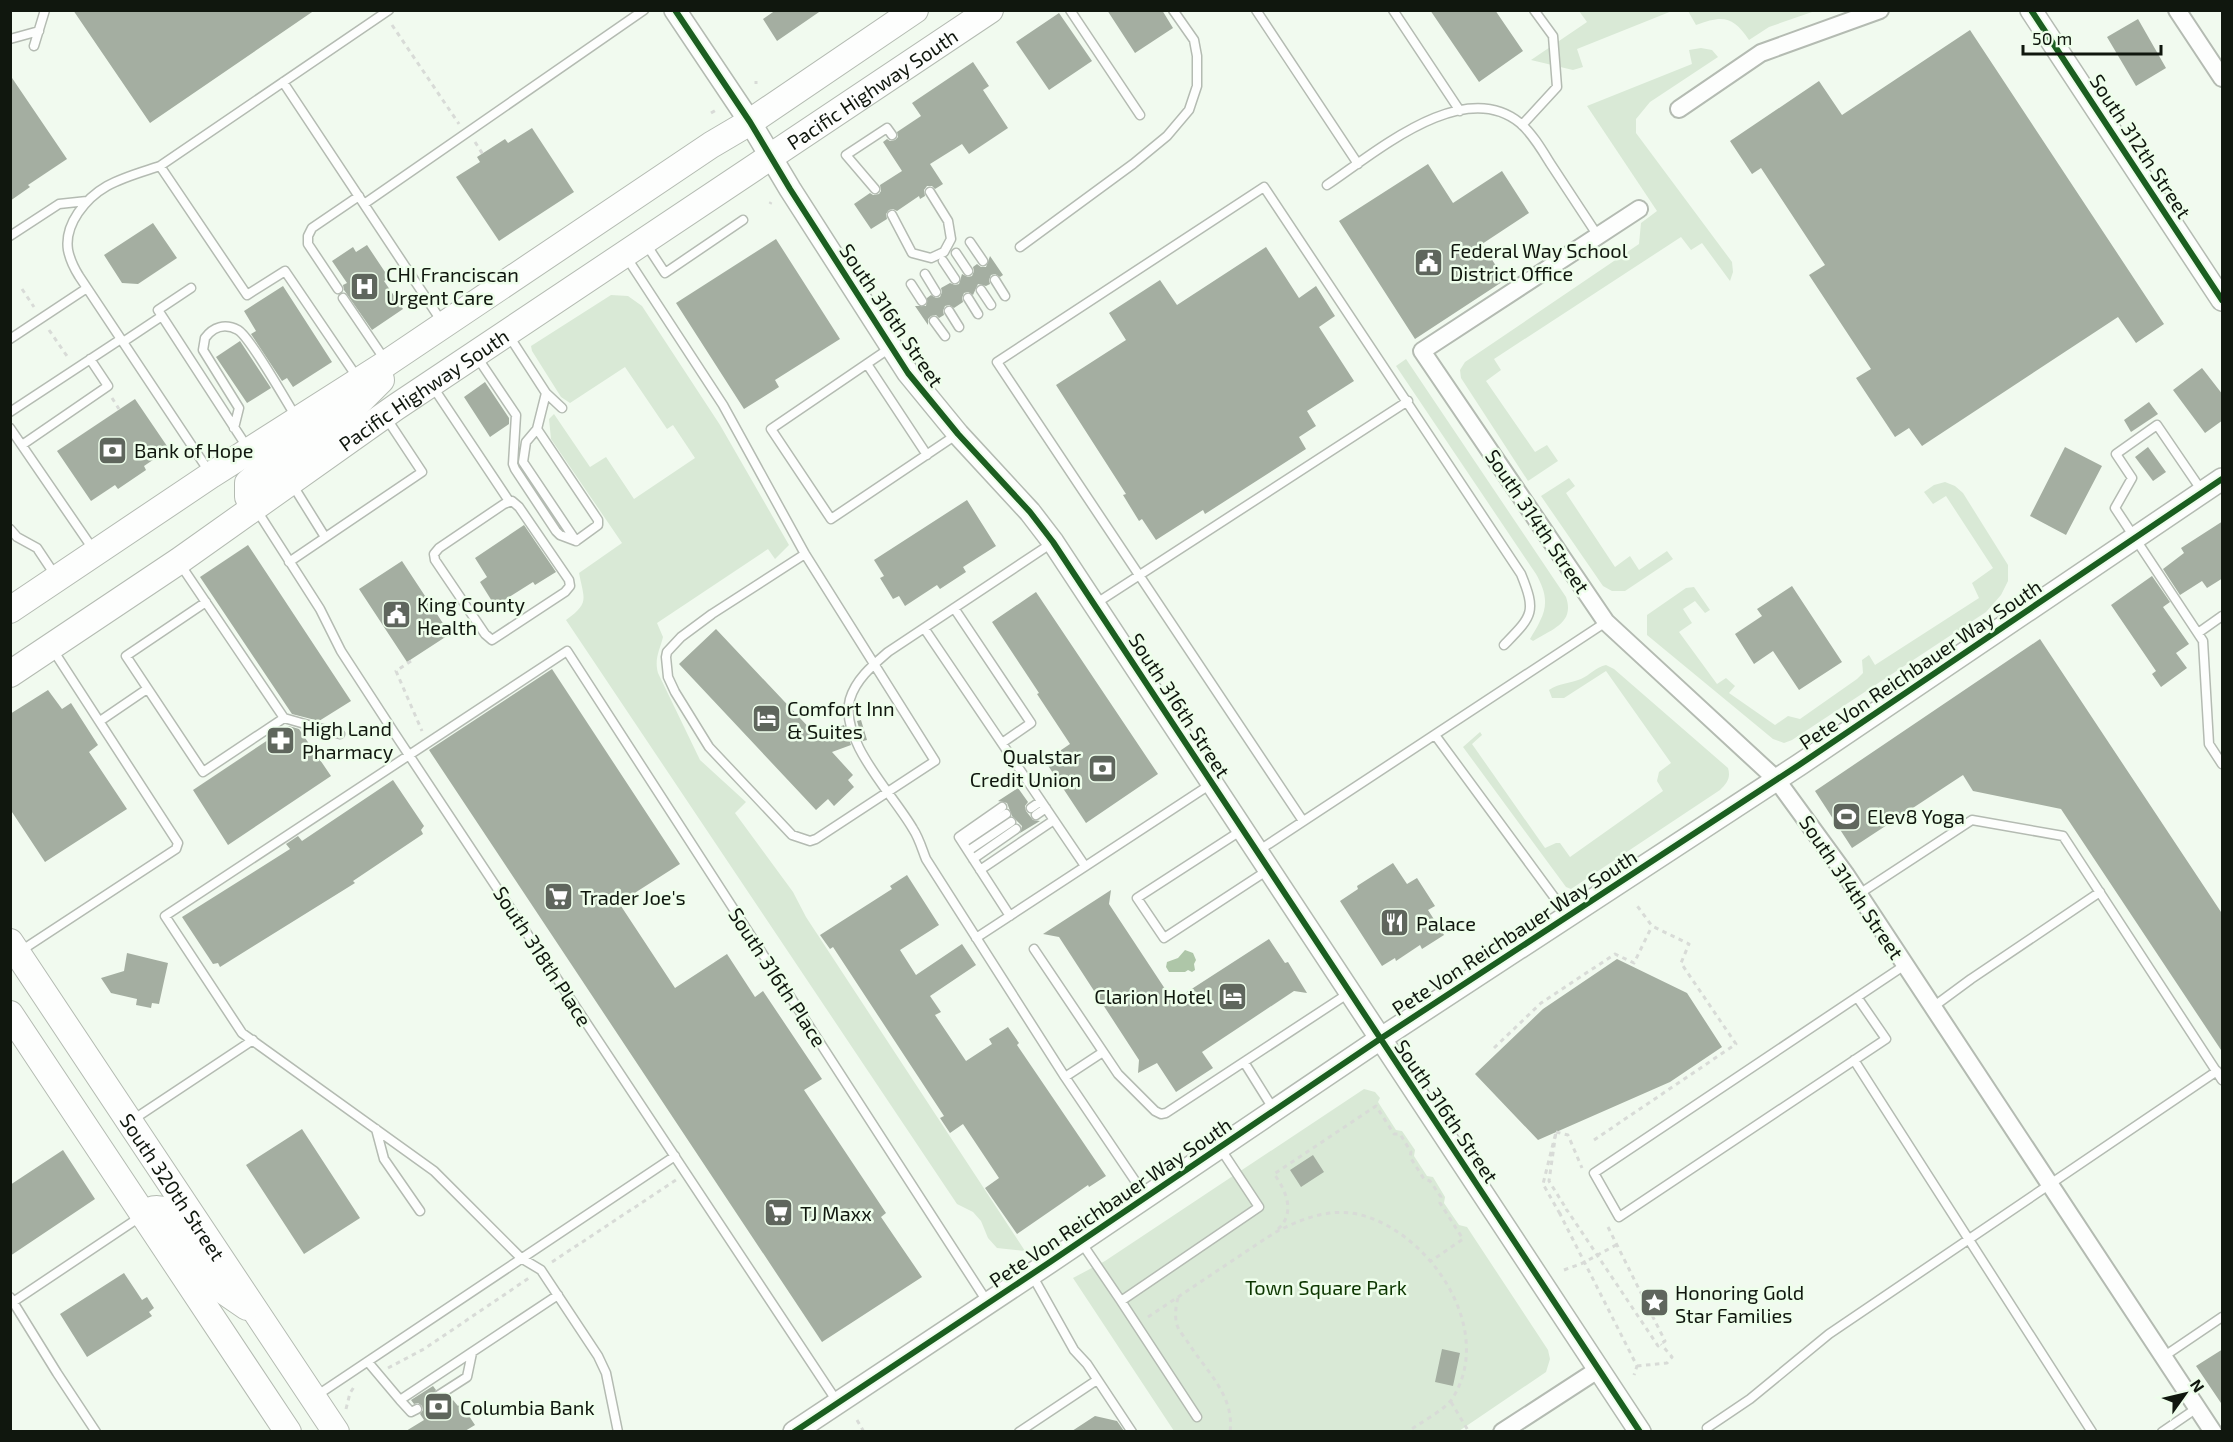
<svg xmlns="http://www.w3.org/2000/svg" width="2233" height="1442" font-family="'Exo 2',sans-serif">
<rect width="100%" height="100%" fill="#f1faef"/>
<!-- green -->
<path fill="#d9e9d6" d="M1579,11h93l-95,38 6,18 -10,3 -42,-10 56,-38z
M1688,11h127l-46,16 -20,13c-16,-24 -26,-25 -53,-15z
M1701,48l11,2 6,7 -68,45 -14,17v14l96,129 1,10 -3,9 -28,-38 -11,7 -10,-13 -187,122 7,11 -15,11 49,71 12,-7 11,16 -30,20 -67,-103 -1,-8 5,-8 174,-118 2,-21 16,-12 -70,-105 105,-42 -3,-14z
M611,295l17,1 14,10 78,119 69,120 -14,14 -7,-10 -111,74 6,14c-3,13 -9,21 -5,36l42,87 46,42 -11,11 58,79 13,25 219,334 -28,-3 -9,-10 -7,-17 -8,-9 -16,-8 -391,-584c24,-17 18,-21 13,-47l43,-30 -71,-104 -2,-20 5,-5 36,53 16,-10 28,42 61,-41 -22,-33 -6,4 -42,-62 -55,36 -9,-6 -29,-46 -1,-5z
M1406,359l160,238c9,26 -14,32 -33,44l-3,-2c3,-6 7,-11 10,-18 9,-17 5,-31 -4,-47l-140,-208z
M1569,478l6,8 -9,7 49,74 15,-11 9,14 28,-19 6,8 -48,32h-13l-9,-5 -62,-90z
M1945,482l10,4 8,7 45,72v16l-7,14 -15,17 -194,128 -8,3 -11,-4 -126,-104v-20l39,-27 8,-1 16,23 -5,3 -10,-12 -12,8 9,14 -13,9 38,52 9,-6 9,8 -6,7 46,32 13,-9 12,3 57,-40 6,-6 -1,-13 7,-5 6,10 104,-67 -7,-15 21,-15 -47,-72 -13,8 -9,-12 10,-7z
M1606,665l8,4 114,99c3,10 -1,15 -8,22l-149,99 -5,-2 -103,-140 17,-15 2,3 -10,9 73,104 11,-5h4l10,14 93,-66 -6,-10 2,-9 12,-9 -65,-92 -42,27h-12l-3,-8c10,-7 20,-6 32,-11 9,-4 15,-12 25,-14z
M1364,1089l11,3 5,6 -2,4 18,28 6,1 13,19 -1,6 13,20 6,1 12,20 -1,6 15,22 8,2 81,123 2,9 -4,13 -87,59h-285l-101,-153 32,-17z"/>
<!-- water -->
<path fill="#aec6a8" d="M1185,950l8,3 3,7 -2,4 1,6 -3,2 -4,-2 -3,2h-16l-3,-5 1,-5 11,-4z"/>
<!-- building -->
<path fill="#a4aea1" d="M73,10h242l-165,113z
M776,10h46l-45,31 -14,-22z
M1107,10h55l11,18 -38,25z
M1430,10h65l28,41 -44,31z
M1059,13l33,48 -43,29 -33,-48z
M2138,19l28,49 -30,18 -29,-49z
M1970,30l194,294 -28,19 -18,-26 -196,129 -13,-18 -14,9 -39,-59 15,-9 -62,-94 16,-10 -64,-97 -9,6 -22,-33 89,-60 23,34z
M973,62l16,24 -6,4 25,38 -39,26 -7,-10 -32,20 13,20 -8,5 -3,-3h-5l-3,4 1,6 -5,3 -1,-3 -22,15 -4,-2 -4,1 -3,4 1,5 -16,10 -17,-25 16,-11 3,2 6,-1 2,-3 -1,-6 22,-14 -19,-29 4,-3 3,2 5,-1 3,-3 -1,-5 24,-16 -9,-13z
M10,75l57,84 -39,26 2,2 -20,14z
M532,128l42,64 -75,49 -43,-64 24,-15 -3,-5 28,-18 3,4z
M1428,164l25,39 49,-32 27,42 -47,31 23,36 -90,59 -76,-118z
M153,223l24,35 -39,26 -16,-1 -18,-28z
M776,239l64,100 -65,41 4,7 -35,22 -68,-106z
M367,245l22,33 -5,3 19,28 -31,21 -28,-40 -1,-5 4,-2 -15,-22 21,-14 3,5z
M1266,247l33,51 17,-12 19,30 -16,11 35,54 -47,30 9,15 -17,11 7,12 -101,65 -2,-4 -47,30 -14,-21 -3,2 -16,-26 3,-1 -70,-109 70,-45 -17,-27 51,-33 17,25z
M990,256l13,19 -3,2 -5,-3 -4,1 -2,5 1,4 -4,2 -8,-2 -5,11 -5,-3 -4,1 -2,5 1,4 -9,6 -5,-3 -4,1 -2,5 1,4 -5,3 -3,-3 -5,1 -3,3v6l-13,-19h11l1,-8 4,-3 5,3 4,-1 2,-5 -1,-4 9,-5 5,2 4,-1 3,-10 6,3 4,-1 2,-5 -1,-4 4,-3 4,3h5z
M283,286l49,76 -39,25 -6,-9 -5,3 -31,-47 5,-3 -12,-20z
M240,341l31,47 -24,15 -31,-46z
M2202,368l21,27v25l-18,13 -32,-43z
M485,382l24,36v6l-19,13 -26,-40z
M135,399l34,50 -25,17 2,4 -28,19 -3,-4 -24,16 -34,-50z
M2149,402l9,12 -27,18 -7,-12z
M2065,447l37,19 -36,69 -36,-19z
M2148,447l18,25 -13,9 -18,-24z
M967,500l29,46 -33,21 3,5 -26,17 -3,-4 -32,21 -6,-10 -6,3 -13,-21 4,-2 -10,-16z
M2223,521v57l-16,10 -5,-7 -22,14 -17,-26 21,-16 -3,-5z
M524,525l32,47 -21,13 -2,-3 -38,24 -15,-24 7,-5 -12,-19z
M248,545l103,156 -32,20 -27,-7 -92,-137z
M402,561l48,73 -43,28 -48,-73z
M2152,576l18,26 -7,5 26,37 -13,9 11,15 -26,19 -9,-13 4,-3 -45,-66z
M1792,586l50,76 -43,28 -26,-39 -19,13 -19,-30 27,-18 -5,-7z
M1036,592l122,182 -72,49 -41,-62 25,-17 -33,-50 2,-1 -47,-71z
M716,629l100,106 28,-10 7,20 -19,7 21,23 -5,5 6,7 -20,19 -6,-7 -12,11 -137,-146z
M2040,639l183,276v138l-162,-244 -88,-18 -10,-16 -111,73 -37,-57z
M552,669l128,195 -61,39 56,85 52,-34 28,43 8,-6 59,88 -18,11 82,123 -5,4 41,60 -100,65 -393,-592z
M48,690l14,19 9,-6 27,42 -9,7 38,57 -82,53 -35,-53v-95z
M861,720l6,20 -4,1 -6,-20z
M289,726l10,3 32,47 -103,69 -35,-55z
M393,780l31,46 -3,4 2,4 -70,47 2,2 -135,84 -2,-4 -5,1 -31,-47 108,-68 -4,-5 12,-8 4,5z
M1018,788l10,14 -3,4 1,5 7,9 7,1 -20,12 2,-7 -10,-10 -5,-13 -9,-2z
M1393,863l14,21 10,-6 18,28 -7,4 16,25 -22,14 -2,-4 -24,16 -1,-3 -13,8 -42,-65 18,-12 -1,-3z
M907,875l32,50 -39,25 16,25 46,-31 14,21 -46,31 11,16 -6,3 31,46 26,-17 -3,-5 19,-12 11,16 -2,2 89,131 -17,11 -1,-2 -71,49 -32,-46 14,-10 -36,-54 -13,9 -10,-15 4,-2 -111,-169 -3,2 -10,-14 72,-46 -2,-3z
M1111,890l-2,14 64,97 96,-62 16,24 3,-1 19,31 -13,-2 -92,61 11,16 -37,24 -19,-29 -19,10 1,-13 -80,-123 -16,-3z
M127,953l41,10 -9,41 -7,-1 -1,5 -15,-3 1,-6 -26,-6 -10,-15 23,-7z
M1617,959l70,34 35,54 -52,35 -132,58 -63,-66 68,-65z
M302,1129l58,89 -56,36 -58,-89z
M63,1150l32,49 -85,57v-71z
M1313,1155l11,17 -23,15 -11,-17z
M124,1273l18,27 5,-3 7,11 -5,4 3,4 -65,41 -27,-43z
M1442,1349l18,4 -7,33 -18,-4z
M2223,1349v57l-27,-40z
M433,1386l3,4 -3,5 1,4 5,2 4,-1 3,5 7,-5 5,6 3,-2 14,21 -10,6h-59l18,-11 -4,-6 3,-4 -1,-4 -4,-3 -4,1 -3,-4z
M1095,1416l22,5 7,10h-52z"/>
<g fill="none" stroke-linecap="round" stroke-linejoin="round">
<defs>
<path id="service" d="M1070,10l70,105
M1256,10l102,154
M1393,10l67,101
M10,39l29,-8
M34,46l11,-36
M283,82l159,240
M1522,125l35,-38 -4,-51 -19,-26
M160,166l87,129 38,-24 72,106
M1327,185c48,-32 136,-109 193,-62 12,10 22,27 30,40 16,24 32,49 48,73
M875,189l-29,-34 41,-27 5,7
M364,204l280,-194
M892,215l20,38 19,5 13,-6 7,-13 -3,-18 -18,-29
M10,236l49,-32 28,-3
M970,242l13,19
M646,244l19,29 78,-53
M1020,247l113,-83 34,-28 22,-26 8,-24v-30l-3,-16 -21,-30
M956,253l12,18
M627,258l96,147 82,149 130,207 -119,78 -6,2 -18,-6 -83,-88 -34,-55 -7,-15 -2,-20 1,-5 14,-15 31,-23 93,-60
M943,261l12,18
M925,274l11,18
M995,280l10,16
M911,284l11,17
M191,288l-33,22 89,137
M338,289l-30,-45v-8l4,-8 47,-32
M981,290l10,15
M343,298l42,62
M968,298l10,16
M949,311l10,16
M934,321l11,15
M509,336l37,57 -9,36 -11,13 -3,20 53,79 22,-16v-5l-61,-91
M10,339l77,-51
M123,342l39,-26
M890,348l-119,81 60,90 125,-84
M477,357l39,58 -3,49 2,5 41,62 4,4 16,6
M867,364l60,91
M433,387l76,114
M546,393l16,15
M10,412l111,-73
M10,428l85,124
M234,428l5,-20 -36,-58 2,-12c8,-11 20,-15 33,-8 12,7 48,71 58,87
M22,445l86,-59 -18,-27
M210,473l-131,-197c-5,-8 -9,-16 -11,-26 -4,-26 18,-52 39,-64 16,-9 35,-14 53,-20l229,-156
M292,484l33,53
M2202,491l-45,-66 -41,29 16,24 -17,30 88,133 6,103 13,20
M512,501l7,6 50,73 1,6 -5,6 -73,48 -7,-6 -50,-74 -1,-6 5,-6 65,-44z
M256,509l64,100 21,42 54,83 443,669
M10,529l7,8 20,11 18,27
M1052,543l-164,109c-15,13 -32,27 -38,47 -11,42 43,95 63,130 6,9 9,20 13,30l139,218 81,120
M289,562l133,-90 -37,-56
M180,564l104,154 56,16
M206,602l-80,54 77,116 81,-54
M1095,604l313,-203
M954,608l77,115 -29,20
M924,628l161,238
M2198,633l24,-17
M100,721l47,-32
M1435,735l133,181
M1002,807l-43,30 51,79
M1031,808l10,-7
M1036,815l10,-7
M1303,821l-306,-459 267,-175 257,387c16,39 11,42 -17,71
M1242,830l-105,68 27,40 104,-68
M963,843l43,-29
M968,851l43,-29
M1258,851l348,-229
M973,859l43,-30
M980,870l74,-50
M1859,894l113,-74 91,16 159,244
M976,938l235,-154
M1034,949l84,125 37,37 6,3 5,-1 183,-120
M19,952l157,-103 2,-6 -125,-193
M1857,997l29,42 -267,178 -25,-44 15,-10 296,-198
M1933,1007l38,-28 129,-87
M1854,1060l238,372
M1244,1062l30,48
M1065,1077l38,-25
M131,1121l122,-81
M376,1129l8,30 36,52
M1081,1242l40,59 138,-94 -39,-59
M1032,1275l42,75 13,14 45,68
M10,1297l47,76 39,59
M1121,1301l76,116
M13,1302l127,-85
M2163,1357l59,-40
M368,1362l32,38 158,-105
M439,1395l28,-18 5,-24
M316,1396l359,-240
M400,1400l11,12 6,-3
M1707,1428l43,-29 79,-65 388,-263
M618,1432l-12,-59 -8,-17 -57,-86 -20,-12 -87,-87 -192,-138 -77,-117 402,-265 421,652
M1019,1432l78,-52
M2162,1432l35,-24"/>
<path id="minor" d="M2177,10l45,68
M1679,109l82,-56 119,-43
M1639,209l-217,142 184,271 170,157 70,96 367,557
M1502,1432l97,-63"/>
<path id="tertiary" d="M675,10l75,112 40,67 118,184 50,61 72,78 23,30 587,890
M2031,10l191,290
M794,1432l256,-170 330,-223 419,-274 423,-286"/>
<g id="primary">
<path d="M254,507l-6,-10v-14l9,-8 99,-70 25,-25"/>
<path d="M10,610l201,-135 176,-112 324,-218 39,-23 165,-112"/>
<path id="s1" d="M10,674l169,-113 217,-154 594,-397"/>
<path id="s2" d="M10,942l326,490"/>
<path d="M10,1014l278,418"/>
<path d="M143,1215c9,-6 13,-8 22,-4l47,72 35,24"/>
</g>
</defs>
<!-- service casing -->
<use href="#service" stroke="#b4bbb2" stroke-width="11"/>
<!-- minor casing -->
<use href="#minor" stroke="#b4bbb2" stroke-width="20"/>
<!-- tertiary casing -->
<use href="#tertiary" stroke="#b4bbb2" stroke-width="24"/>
<!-- primary casing -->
<use href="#primary" stroke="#b4bbb2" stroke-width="28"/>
<!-- path -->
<path stroke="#d8dbd7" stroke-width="3" stroke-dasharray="4.5 4.5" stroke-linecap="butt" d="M392,25l67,99
M756,84v-3
M711,113l5,-3
M475,142l9,14
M770,204l1,-2
M22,289l12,18
M49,330l20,29
M112,398l7,11
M411,661l-15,10 26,60
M1494,1048l47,-45 74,-49 19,9 18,-37
M1556,1132l12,3 14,33
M1594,1140l142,-96 -55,-81 8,-19 -37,-18 -17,-23
M1560,1214l-17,-30 13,-52 -7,49 18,29
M1608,1227l57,114 -7,5 -91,-136 -7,4 77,152 -3,9
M1278,1229c18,-16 8,-39 -4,-55l102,-68 18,28h6l11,18 -1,5 14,22 6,2 11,16 -1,6 23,36 -32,22
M552,1262l124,-82
M1564,1270l19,-7 33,-18
M1178,1298c-2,7 -3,15 -2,23 1,8 7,14 11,20 18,29 48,54 43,91
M1148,1317l126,-84c25,-13 53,-25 83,-19 72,16 140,116 95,185 -7,11 -33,24 -44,33
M1637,1366l30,-3 5,-6 -11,-13
M388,1368l36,-19 105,-71
M1451,1402l18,30
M346,1409l4,-16 4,-6
M857,1420l7,12"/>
<!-- service -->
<use href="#service" stroke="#fdfefd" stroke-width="8"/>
<!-- minor -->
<use href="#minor" stroke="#fdfefd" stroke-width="16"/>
<!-- tertiary -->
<use href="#tertiary" stroke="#fdfefd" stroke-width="21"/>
<!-- primary -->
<use href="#primary" stroke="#fdfefd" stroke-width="26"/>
<defs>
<path id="cycleway" d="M675,10l75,112 40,67 118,184 50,61 72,78 23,30 587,890
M2031,10l191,290
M794,1432l256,-170 330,-223 419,-274 423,-286"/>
</defs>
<!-- cycleway casing -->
<use href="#cycleway" stroke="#eefeeb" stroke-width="10"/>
<!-- cycleway -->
<use href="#cycleway" stroke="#1b5e20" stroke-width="6"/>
</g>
<!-- icons -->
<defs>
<symbol id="civic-square" viewBox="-11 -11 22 22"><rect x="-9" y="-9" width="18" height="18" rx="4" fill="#5f665d" stroke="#eefeeb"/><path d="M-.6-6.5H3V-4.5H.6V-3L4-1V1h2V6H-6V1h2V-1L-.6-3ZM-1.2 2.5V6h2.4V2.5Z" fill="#fff"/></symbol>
<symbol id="hospital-square" viewBox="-11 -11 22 22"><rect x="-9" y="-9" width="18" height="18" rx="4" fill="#5f665d" stroke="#eefeeb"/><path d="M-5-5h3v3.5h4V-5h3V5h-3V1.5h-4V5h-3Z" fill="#fff"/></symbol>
<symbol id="bank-square" viewBox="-11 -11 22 22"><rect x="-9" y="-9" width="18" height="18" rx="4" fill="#5f665d" stroke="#eefeeb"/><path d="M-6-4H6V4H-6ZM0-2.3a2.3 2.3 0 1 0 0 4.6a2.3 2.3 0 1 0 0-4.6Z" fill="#fff"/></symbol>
<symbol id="hotel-square" viewBox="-11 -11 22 22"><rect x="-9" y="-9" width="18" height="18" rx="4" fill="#5f665d" stroke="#eefeeb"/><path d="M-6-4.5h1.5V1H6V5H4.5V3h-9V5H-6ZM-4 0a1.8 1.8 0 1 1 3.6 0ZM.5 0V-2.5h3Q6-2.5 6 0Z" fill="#fff"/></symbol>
<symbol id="pharmacy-square" viewBox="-11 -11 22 22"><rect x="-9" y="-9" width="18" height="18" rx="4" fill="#5f665d" stroke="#eefeeb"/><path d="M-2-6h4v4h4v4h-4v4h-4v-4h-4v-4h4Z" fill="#fff"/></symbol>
<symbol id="stadium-square" viewBox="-11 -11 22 22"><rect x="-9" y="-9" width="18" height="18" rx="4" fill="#5f665d" stroke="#eefeeb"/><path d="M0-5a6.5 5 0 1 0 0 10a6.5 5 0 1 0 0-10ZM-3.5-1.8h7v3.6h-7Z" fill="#fff"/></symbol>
<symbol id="supermarket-square" viewBox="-11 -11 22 22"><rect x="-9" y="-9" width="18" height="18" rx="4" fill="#5f665d" stroke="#eefeeb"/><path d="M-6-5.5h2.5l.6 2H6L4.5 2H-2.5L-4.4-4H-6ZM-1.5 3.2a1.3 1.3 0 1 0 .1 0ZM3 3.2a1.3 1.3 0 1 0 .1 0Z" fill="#fff"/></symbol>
<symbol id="restaurant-square" viewBox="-11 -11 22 22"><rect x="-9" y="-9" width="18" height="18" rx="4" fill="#5f665d" stroke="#eefeeb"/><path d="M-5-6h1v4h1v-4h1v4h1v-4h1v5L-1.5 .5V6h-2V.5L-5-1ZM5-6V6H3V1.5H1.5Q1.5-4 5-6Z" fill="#fff"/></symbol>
<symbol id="sight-square" viewBox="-11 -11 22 22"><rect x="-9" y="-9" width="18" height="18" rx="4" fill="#5f665d" stroke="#eefeeb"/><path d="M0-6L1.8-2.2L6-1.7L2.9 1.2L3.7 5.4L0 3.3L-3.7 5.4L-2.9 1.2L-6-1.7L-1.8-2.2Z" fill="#fff"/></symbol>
</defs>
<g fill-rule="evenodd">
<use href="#civic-square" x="1412" y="246" width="33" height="33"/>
<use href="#hospital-square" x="348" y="270" width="33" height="33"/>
<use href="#bank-square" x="96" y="434" width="33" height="33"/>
<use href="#civic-square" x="380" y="598" width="33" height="33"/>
<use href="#hotel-square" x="750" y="702" width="33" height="33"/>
<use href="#pharmacy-square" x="264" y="724" width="33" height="33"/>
<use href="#bank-square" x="1086" y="752" width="33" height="33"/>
<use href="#stadium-square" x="1830" y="800" width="33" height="33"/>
<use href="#supermarket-square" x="542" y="880" width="33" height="33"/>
<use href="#restaurant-square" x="1378" y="906" width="33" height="33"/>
<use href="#hotel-square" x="1216" y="980" width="33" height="33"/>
<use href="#supermarket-square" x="762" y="1196" width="33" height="33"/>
<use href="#sight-square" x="1638" y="1286" width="33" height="33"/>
<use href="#bank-square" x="422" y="1390" width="33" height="33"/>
</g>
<g text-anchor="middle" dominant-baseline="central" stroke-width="5" stroke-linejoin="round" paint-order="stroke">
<!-- street labels -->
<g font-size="20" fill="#10170e" stroke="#eefeeb">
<text stroke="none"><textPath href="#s1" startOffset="1042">Pacific Highway South</textPath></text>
<text transform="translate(2141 146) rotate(57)">South 312th Street</text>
<text transform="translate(892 315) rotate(56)">South 316th Street</text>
<text stroke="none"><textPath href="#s1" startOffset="502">Pacific Highway South</textPath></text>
<text transform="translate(1538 521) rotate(56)">South 314th Street</text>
<text transform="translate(1920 664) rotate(-34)">Pete Von Reichbauer Way South</text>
<text transform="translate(1180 705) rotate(57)">South 316th Street</text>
<text transform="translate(1852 887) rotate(56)">South 314th Street</text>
<text transform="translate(1514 932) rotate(-33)">Pete Von Reichbauer Way South</text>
<text transform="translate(543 956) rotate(57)">South 318th Place</text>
<text transform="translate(778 977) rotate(57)">South 316th Place</text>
<text transform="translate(1447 1111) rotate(56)">South 316th Street</text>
<text stroke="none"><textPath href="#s2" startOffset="294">South 320th Street</textPath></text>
<text transform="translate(1110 1202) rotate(-34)">Pete Von Reichbauer Way South</text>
</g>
<!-- poi labels -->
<g font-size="20" fill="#10170e" stroke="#eefeeb" text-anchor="start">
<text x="1450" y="250">Federal Way School<tspan x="1450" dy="23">District Office</tspan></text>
<text x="386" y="274">CHI Franciscan<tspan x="386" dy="23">Urgent Care</tspan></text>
<text x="134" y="450">Bank of Hope</text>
<text x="417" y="604">King County<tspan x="417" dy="23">Health</tspan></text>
<text x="787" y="708">Comfort Inn<tspan x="787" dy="23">&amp; Suites</tspan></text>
<text x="302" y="728">High Land<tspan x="302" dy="23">Pharmacy</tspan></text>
<text x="1081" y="756" text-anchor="end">Qualstar<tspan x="1081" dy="23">Credit Union</tspan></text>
<text x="1867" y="816">Elev8 Yoga</text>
<text x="580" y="897">Trader Joe's</text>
<text x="1416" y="923">Palace</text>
<text x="1212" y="996" text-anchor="end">Clarion Hotel</text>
<text x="800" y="1213">TJ Maxx</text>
<text x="1675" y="1292">Honoring Gold<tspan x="1675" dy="23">Star Families</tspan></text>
<text x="460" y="1407">Columbia Bank</text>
</g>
<!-- park labels -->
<g font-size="20" fill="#0d3601" stroke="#eefeeb">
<text x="1326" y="1287">Town Square Park</text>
</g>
</g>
<!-- border -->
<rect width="2233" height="1442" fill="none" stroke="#10170e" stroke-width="24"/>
<!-- north arrow -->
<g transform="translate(2185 1394) rotate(56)" stroke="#eefeeb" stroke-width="4.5" paint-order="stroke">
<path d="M0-4.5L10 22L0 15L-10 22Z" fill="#10170e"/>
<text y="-9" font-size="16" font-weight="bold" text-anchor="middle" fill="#10170e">N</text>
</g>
<!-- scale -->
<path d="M2023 45v9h138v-9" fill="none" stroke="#10170e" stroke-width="3"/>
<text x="2032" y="45" font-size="18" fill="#10170e" stroke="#eefeeb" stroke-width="4.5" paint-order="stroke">50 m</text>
</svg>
